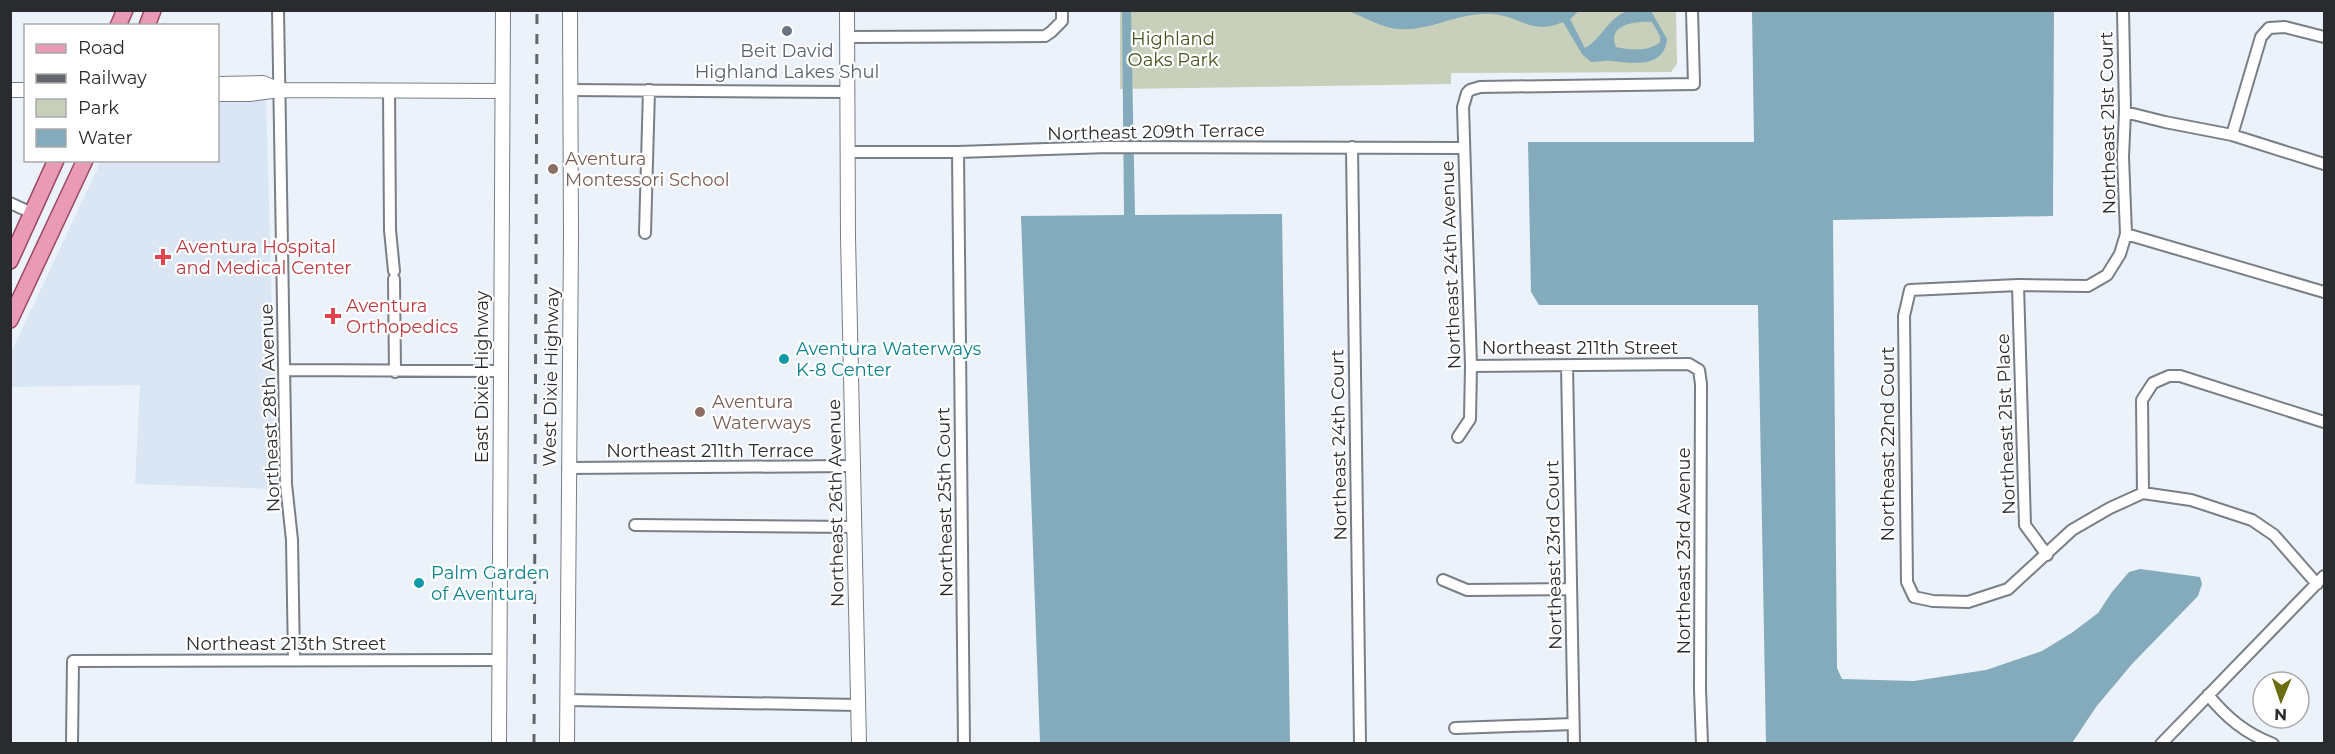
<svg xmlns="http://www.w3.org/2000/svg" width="2335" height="754" font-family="Montserrat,sans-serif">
<rect width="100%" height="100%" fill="#ebf2fa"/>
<!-- built -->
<path fill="#dae6f4" d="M266,98l11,391 -142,-5 5,-99 -129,2v-34l90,-192 117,-1v-61z"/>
<!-- green -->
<path fill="#c8cfba" d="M1120,11h556l1,53 -6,8 -220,1v11l-331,5z"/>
<!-- water -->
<path fill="#84abbc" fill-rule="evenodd" d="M1122,10l9,1 4,204 147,-1 8,529h-250l-19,-527 103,-1z
M1348,11h231l-9,8 15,29c18,-10 24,-33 46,-38 6,-1 13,0 20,1l16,28c-3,30 -34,24 -56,22 -6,-1 -13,1 -20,1l-9,-8 -19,-32c-33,14 -41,-6 -71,-8 -34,-3 -67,21 -101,14 -14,-3 -29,-12 -43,-17zM1652,22l8,14v6c-11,10 -30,8 -44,5 -10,-23 21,-26 36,-25z
M1752,11h302l-1,205 -220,4 4,448 5,11 72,2 72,-11 56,-19 31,-19 25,-19 14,-21 17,-20 11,-3 60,8 2,7 -4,12 -66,68 -36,43 -24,36h-306l-8,-438h-219l-8,-13 -3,-150h226z"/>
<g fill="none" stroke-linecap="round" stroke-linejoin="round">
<defs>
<path id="street" d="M278,10l8,474 6,56 2,120
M2123,10l2,102 -2,45 3,77 -6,20 -13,21 -19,11 -70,-1 -108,5 -6,26 3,266 7,15 19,4 35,1 40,-13 64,-59 38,-22 33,-15 48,7 61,20 22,15 43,49
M848,37l197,-1 6,-4 11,-11v-11
M389,90l1,140 4,41
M570,90l278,2
M2125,112l40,10 67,13 92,29
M2232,135l29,-98 8,-9 16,-1 39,10
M1352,147l8,597
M849,152h109l151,-5 355,1
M958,152l6,592
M10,203l22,10
M645,233l4,-143
M2126,234l198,58
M394,279l1,93
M2018,285l7,240 22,30
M1471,366l218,-2 10,6 2,14 -1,305 2,55
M1567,366l7,378
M284,370l215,1
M1458,437l12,-18 1,-53 -8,-259 4,-14 3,-3 10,-3 214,-3 -2,-74
M568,468l285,-2
M2143,493l-1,-93 11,-17 16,-7h11l144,46
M635,525l220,2
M1443,580l24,10 104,-1
M2208,695c19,23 37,38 65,49
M567,700l291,5
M1455,728l118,-4
M72,744l1,-83 426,-1
M2161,744l163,-168"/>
<path id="secondary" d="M847,10l1,227 11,507
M218,84l45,-1 14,6
M10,90h16
M218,94h31l30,-4 223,1
M499,744l4,-734
M567,744l4,-508 -1,-226"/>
<path id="primary" d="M118,26l7,-16
M147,26l6,-16
M10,261l46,-101
M10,320l75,-160"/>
</defs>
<!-- street casing -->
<use href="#street" stroke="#797f86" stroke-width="14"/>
<!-- secondary casing -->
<use href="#secondary" stroke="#797f86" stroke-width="16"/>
<!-- primary casing -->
<use href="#primary" stroke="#9c4866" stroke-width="18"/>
<!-- street -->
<use href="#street" stroke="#fff" stroke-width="10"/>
<!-- secondary -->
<use href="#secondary" stroke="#fff" stroke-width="14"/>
<!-- primary -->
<use href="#primary" stroke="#e99bb5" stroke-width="15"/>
<!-- rail -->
<path stroke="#63676b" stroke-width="3" stroke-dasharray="10 10" stroke-linecap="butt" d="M534,744l3,-734"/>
</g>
<!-- markers -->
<circle fill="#6b7280" stroke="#fff" stroke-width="2" cx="787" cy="31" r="6"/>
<g fill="#8d6e63" stroke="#fff" stroke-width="2">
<circle cx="553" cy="169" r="6"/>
<circle cx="700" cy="412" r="6"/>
</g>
<g fill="#e0444e" stroke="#fff" stroke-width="2">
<path d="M160 248h6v6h6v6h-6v6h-6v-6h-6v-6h6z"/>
<path d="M330 307h6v6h6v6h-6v6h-6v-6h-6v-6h6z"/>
</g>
<g fill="#0f9aa8" stroke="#fff" stroke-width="2">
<circle cx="784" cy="359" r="6"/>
<circle cx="419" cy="583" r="6"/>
</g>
<g text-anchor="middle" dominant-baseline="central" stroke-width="4.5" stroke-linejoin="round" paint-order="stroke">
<!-- park labels -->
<g font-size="18" fill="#47541e" stroke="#fff">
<text x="1173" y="39">Highland<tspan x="1173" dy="21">Oaks Park</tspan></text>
</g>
<!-- worship labels -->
<g font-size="18" fill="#5b616d" stroke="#fff">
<text x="787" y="51">Beit David<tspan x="787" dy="21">Highland Lakes Shul</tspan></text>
</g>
<!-- street labels -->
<g font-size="18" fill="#292b2e" stroke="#fff">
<text transform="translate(2108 123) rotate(-91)">Northeast 21st Court</text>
<text transform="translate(1156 132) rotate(-1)">Northeast 209th Terrace</text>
<text transform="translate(1451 265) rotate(-92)">Northeast 24th Avenue</text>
<text x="1580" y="348">Northeast 211th Street</text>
<text transform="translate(482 377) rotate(-90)">East Dixie Highway</text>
<text transform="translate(551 377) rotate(-89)">West Dixie Highway</text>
<text transform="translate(270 408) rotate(-92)">Northeast 28th Avenue</text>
<text transform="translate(2006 424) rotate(-92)">Northeast 21st Place</text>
<text transform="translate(1888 444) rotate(-90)">Northeast 22nd Court</text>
<text transform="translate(1339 445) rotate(-91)">Northeast 24th Court</text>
<text x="710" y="451">Northeast 211th Terrace</text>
<text transform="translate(945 502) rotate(-91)">Northeast 25th Court</text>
<text transform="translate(836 503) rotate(-91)">Northeast 26th Avenue</text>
<text transform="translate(1684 551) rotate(-90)">Northeast 23rd Avenue</text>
<text transform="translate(1554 555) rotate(-91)">Northeast 23rd Court</text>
<text x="286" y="644">Northeast 213th Street</text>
</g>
<!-- education labels -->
<g font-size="18" fill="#785e54" stroke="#fff" text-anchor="start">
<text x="565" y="159">Aventura<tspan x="565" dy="21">Montessori School</tspan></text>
<text x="712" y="402">Aventura<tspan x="712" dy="21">Waterways</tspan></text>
</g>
<!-- health labels -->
<g font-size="18" fill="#be3a42" stroke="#fff" text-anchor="start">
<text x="176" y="247">Aventura Hospital<tspan x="176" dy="21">and Medical Center</tspan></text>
<text x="346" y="306">Aventura<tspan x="346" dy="21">Orthopedics</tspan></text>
</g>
<!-- culture labels -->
<g font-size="18" fill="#0d838f" stroke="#fff" text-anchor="start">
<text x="796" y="349">Aventura Waterways<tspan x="796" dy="21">K-8 Center</tspan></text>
<text x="431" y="573">Palm Garden<tspan x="431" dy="21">of Aventura</tspan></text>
</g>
</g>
<!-- border -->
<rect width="2335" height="754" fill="none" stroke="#292b2e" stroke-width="24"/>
<!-- legend -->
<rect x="24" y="24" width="195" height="138" fill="#ffffff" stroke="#a9aaab" stroke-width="1.5"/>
<rect x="36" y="44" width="30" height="9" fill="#e99bb5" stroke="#a9aaab" stroke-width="1.5"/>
<text x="78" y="54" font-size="18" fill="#292b2e">Road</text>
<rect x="36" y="74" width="30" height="9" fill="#63676b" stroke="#a9aaab" stroke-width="1.5"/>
<text x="78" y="84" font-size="18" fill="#292b2e">Railway</text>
<rect x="36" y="99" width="30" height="18" fill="#c8cfba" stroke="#a9aaab" stroke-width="1.5"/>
<text x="78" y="114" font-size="18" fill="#292b2e">Park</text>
<rect x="36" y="129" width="30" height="18" fill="#84abbc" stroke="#a9aaab" stroke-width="1.5"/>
<text x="78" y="144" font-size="18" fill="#292b2e">Water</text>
<!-- north arrow -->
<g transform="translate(2281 700) rotate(182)"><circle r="28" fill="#ffffff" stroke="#a9aaab" stroke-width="1.5"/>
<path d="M0-4.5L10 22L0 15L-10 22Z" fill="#6a6e12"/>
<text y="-9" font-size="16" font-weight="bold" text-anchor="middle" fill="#292b2e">N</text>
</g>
</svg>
